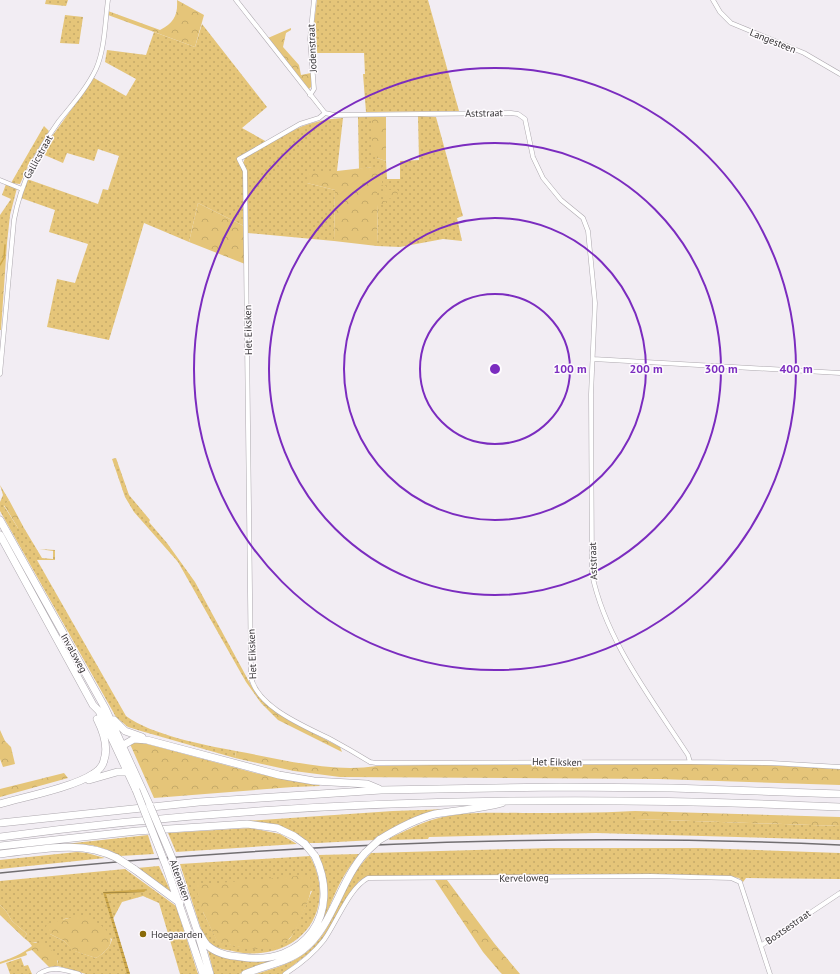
<svg xmlns="http://www.w3.org/2000/svg" width="840" height="974" font-family="'PT Sans',sans-serif">
<defs>
<pattern id="grass-dots" width="8" height="8" patternUnits="userSpaceOnUse"><rect width="8" height="8" fill="#e5c579"/><path d="M2 2h.1M6 6h.1" fill="none" stroke="#c5aa69" stroke-width="1.8" stroke-linecap="round"/></pattern>
<pattern id="forest-crowns" width="20" height="18" patternUnits="userSpaceOnUse"><rect width="20" height="18" fill="#e5c579"/><path d="M2 6a3 3 0 1 1 6 0M12 15a3 3 0 1 1 6 0" fill="none" stroke="#c5aa69"/></pattern>
<pattern id="water-rules" width="6" height="5" patternUnits="userSpaceOnUse"><rect width="6" height="5" fill="#cda84c"/><path d="M0 2.5h6" fill="none" stroke="#a78a40"/></pattern>
</defs>
<rect width="100%" height="100%" fill="#f2edf3"/>
<!-- grass -->
<path fill="url(#grass-dots)" fill-rule="evenodd" d="M46,0h22l-2,6 -21,-2z
M317,0h111l31,111 -93,1 -3,-38h2l-1,-21h-49l-2,-23z
M65,15l18,2 -4,27 -19,-1z
M202,24l65,83 -25,21 25,14 -30,16 6,13 1,55 -46,-23 -9,39 -45,-19 -35,117 -62,-13 10,-48 18,4 13,-39 -39,-12 6,-22 -34,-12 6,-19 71,25 5,-15 5,1 11,-34 -21,-7 -4,12 -27,-8 -4,10 -23,-10 54,-75 32,18 10,-17 -31,-17 2,-12 39,5 8,-23 41,15z
M418,116l18,1 27,99 -6,2 5,23 -19,-2 -43,8 -23,-1 1,-42 7,-3h-8v-12h6l1,9 13,-8h-11l-4,-4 -10,-19 -13,2 -1,-52h14v35l5,1v5l9,3 1,18h13v-18l19,-1z
M343,118l-6,53h-30v12l28,7 -1,51 -86,-8 -2,-64 -3,-6 2,-5c34,-20 57,-38 98,-40z
M44,126l5,5 -20,33 -9,20 -9,-1z
M6,184l11,4 -7,27 -3,28h-7v-28l11,-16 -9,-4z
M116,458l13,37 21,25 -1,2 18,21 28,39 57,105 12,13 -3,3 -15,-21 -68,-120 -44,-50 -9,-15 -13,-38z
M0,485l9,15 -5,6 14,22h6l18,30 11,1v-8l-14,-2 16,1v10h-18l89,156c26,19 78,29 110,35l-1,7 -94,-27 -13,-4 -12,-10 -116,-206v-9l3,-7z
M293,781l25,3 2,2 -27,1z
M450,809l-35,9 -19,8 -22,14 -56,3h-9c-20,-16 -38,-21 -63,-22l147,-10z
M635,811l1,8 204,7v14l-244,-7 -167,4 -1,2 -39,1 1,-2c17,-8 34,-17 53,-21 26,-6 54,-4 80,-4 37,0 75,0 112,-2z
M250,828l30,6 17,10 -121,8 -8,-19z
M148,835l6,19 -34,2 -9,-5 -19,-6 -27,-1z
M550,848h150l140,5v26l-94,-1 -3,4 -4,-4 -12,-2h-358l-10,5 -39,62 -11,10 -27,21h-26c16,-5 31,-9 45,-18 30,-19 35,-54 53,-82 5,-8 11,-14 17,-21z
M77,852l10,1 18,5 -105,11v-9z
M360,854c-40,44 -23,87 -93,109 -9,3 -19,8 -28,11 -7,0 -18,0 -25,0l-7,-27c11,9 22,11 36,13 45,6 90,-28 84,-76 -1,-10 -5,-19 -9,-29z
M310,856c30,56 -13,107 -73,96 -8,-2 -20,-3 -27,-8 -5,-5 -8,-12 -10,-18l-20,-62zM312,891l-17,39 -5,9c-32,8 -41,13 -73,1l-14,-28z
M159,866l13,28 -35,-26z
M125,869l51,37 22,68h-18l-21,-71 -16,-7 -21,6 -9,17 17,55h-44l-28,-8v-5l-22,-19h-7l-5,-4 3,-4 -15,-13 -6,-10 -6,-6v-24zM69,918l43,21c-2,9 -8,14 -16,19l-21,-7 -11,-10 -14,-7 14,-15z
M21,958l3,8 4,-1 4,9h-22l-4,-11z"/>
<!-- forest -->
<path fill="url(#forest-crowns)" d="M177,0l27,15 -9,32 -87,-32v-4l52,19c14,-7 18,-15 17,-30z
M291,28v2l-5,3 -3,14 16,18 2,10 10,-2v14l-2,2 -41,-51z
M372,117h14v44l-9,-3v-5h-5z
M372,167h10v18l4,1v4h12l-1,9 -14,-1v-9h-6v12h9v3h-8l-1,42 -43,-5 1,-51 -28,-7v-12h30z
M198,203l46,23 1,38 -56,-22z
M0,243h7l-6,87h-1z
M9,500l15,28h-6l-14,-23z
M264,700l24,20 52,27 2,5 -64,-32 -17,-17z
M0,730l5,11 6,6 4,17 -12,3 -3,-8z
M136,741l119,32 38,8v6l-139,11 -24,-54z
M236,751c45,8 95,22 141,15 154,-3 309,-7 463,3v16l-182,-6 -318,-2 -46,-6 -59,-13z
M64,773l4,5 -68,19v-8z
M635,811l205,6v9l-205,-7z
M310,875c2,19 0,21 -7,38 -4,9 -7,18 -13,25 -17,19 -53,9 -73,3l-14,-29 -8,-27z
M435,880h12l47,63 26,31h-18l-3,-3 -16,-19z
M0,905l6,6 6,10 15,13 -3,4 -24,-23z
M85,916c21,10 40,25 11,42l-22,-7 -10,-10 -14,-7 -4,-7 1,-3 22,-6z
M29,942c15,0 29,8 29,24l-9,1 -17,-17 -6,2 1,3 -27,9v-2c12,-4 22,-8 32,-16z"/>
<!-- water -->
<path fill="url(#water-rules)" d="M147,889l-3,3 -38,2 24,80h-3l-24,-82z"/>
<g fill="none" stroke-linecap="round" stroke-linejoin="round">
<!-- stream -->
<path stroke="#cda84c" stroke-width="1.5" d="M0,265l4,-7 1,-13"/>
<defs>
<path id="street" d="M236,0l89,113 9,2 177,-2 7,1 7,5 8,38 10,21 18,22 22,18 5,13 7,72 -4,91 1,180c14,67 59,124 96,181l2,7
M713,0l7,12 11,11 73,30 36,21
M310,95l4,-6 -4,-50 4,-39
M325,113l-6,5 -19,6 -61,35 6,12 6,506c6,31 56,50 81,63 13,7 25,14 38,22l6,1 314,-1 81,1 69,4
M0,180l22,9
M593,359l247,14
M0,374l14,-154c7,-38 23,-68 45,-99 13,-16 28,-33 37,-52 9,-20 9,-47 12,-69
M762,945l78,-52
M39,974c13,-9 26,-4 40,0
M285,974c14,-9 29,-21 39,-34 13,-18 25,-52 44,-62l283,-2 80,2 9,4 30,92"/>
<path id="highway" d="M0,520l105,188 45,98
M0,535l93,170 6,6 37,79
M114,720l11,11 17,6
M120,747l14,-8 13,1 132,35 35,6 53,3 12,5
M89,780l28,-8h14
M0,804c24,-7 74,-17 93,-30 5,-3 10,-8 11,-14 5,-14 -1,-29 -7,-41
M0,823l199,-21 182,-12 179,-3 112,1 168,6
M0,837c279,-38 560,-43 840,-30
M379,840c18,-11 36,-21 56,-26 23,-4 46,-5 67,-11
M0,846l137,-15 110,-7 30,4 17,8 11,8
M0,854c38,-4 81,-15 117,4
M175,865l22,65 13,44
M166,866l37,108
M134,869l46,34
M197,930c4,5 6,11 10,15 10,9 22,11 34,12 64,10 101,-44 74,-101
M245,974c19,-9 42,-11 59,-25 28,-22 36,-68 61,-96"/>
</defs>
<!-- street casing -->
<use href="#street" stroke="#ada8ae" stroke-width="5"/>
<!-- highway casing -->
<use href="#highway" stroke="#ada8ae" stroke-width="8"/>
<!-- street -->
<use href="#street" stroke="#fff" stroke-width="4"/>
<!-- highway -->
<use href="#highway" stroke="#fff" stroke-width="7"/>
<!-- rail -->
<path stroke="#716e71" stroke-width="1.5" d="M0,873c279,-29 560,-41 840,-28"/>
<defs>
<path id="highway-bridge" d="M136,790l30,76
M150,806l25,59
M305,844l10,12
M365,853l14,-13
M117,858l17,11"/>
</defs>
<!-- highway-bridge casing -->
<use href="#highway-bridge" stroke="#ada8ae" stroke-width="8" stroke-linecap="butt"/>
<!-- highway-bridge -->
<use href="#highway-bridge" stroke="#fff" stroke-width="7"/>
</g>
<!-- distance rings -->
<g fill="none" stroke="#7b2cbf" stroke-width="2">
<circle cx="495" cy="369" r="75"/>
<circle cx="495" cy="369" r="151"/>
<circle cx="495" cy="369" r="226"/>
<circle cx="495" cy="369" r="301"/>
</g>
<!-- markers -->
<circle fill="#896a08" stroke="#fefbfe" stroke-width="1.5" cx="143" cy="934" r="4"/>
<g text-anchor="middle" dominant-baseline="central" stroke-width="3" stroke-linejoin="round" paint-order="stroke">
<!-- street labels -->
<g font-size="10" fill="#383638" stroke="#fefbfe">
<text transform="translate(773 41) rotate(22)">Langesteen</text>
<text transform="translate(312 48) rotate(-93)">Jodenstraat</text>
<text transform="translate(484 113) rotate(-1)">Aststraat</text>
<text transform="translate(38 157) rotate(-61)">Gallicstraat</text>
<text transform="translate(248 330) rotate(-91)">Het Eiksken</text>
<text transform="translate(593 561) rotate(-92)">Aststraat</text>
<text transform="translate(74 653) rotate(61)">Invalsweg</text>
<text transform="translate(252 654) rotate(-92)">Het Eiksken</text>
<text transform="translate(557 762) rotate(1)">Het Eiksken</text>
<text transform="translate(524 878) rotate(-1)">Kerveloweg</text>
<text transform="translate(180 880) rotate(70)">Altenaken</text>
<text transform="translate(788 927) rotate(-35)">Bostsestraat</text>
</g>
<!-- poi labels -->
<g font-size="10" fill="#383638" stroke="#fefbfe" text-anchor="start">
<text x="151" y="934">Hoegaarden</text>
</g>
</g>
<circle cx="495" cy="369" r="6" fill="#7b2cbf" stroke="#fefbfe" stroke-width="2"/>
<g font-size="12" text-anchor="middle" font-weight="bold" fill="#7b2cbf" stroke="#fefbfe" stroke-width="3" stroke-linejoin="round" paint-order="stroke">
<text x="570" y="373">100 m</text>
<text x="646" y="373">200 m</text>
<text x="721" y="373">300 m</text>
<text x="796" y="373">400 m</text>
</g>
</svg>
